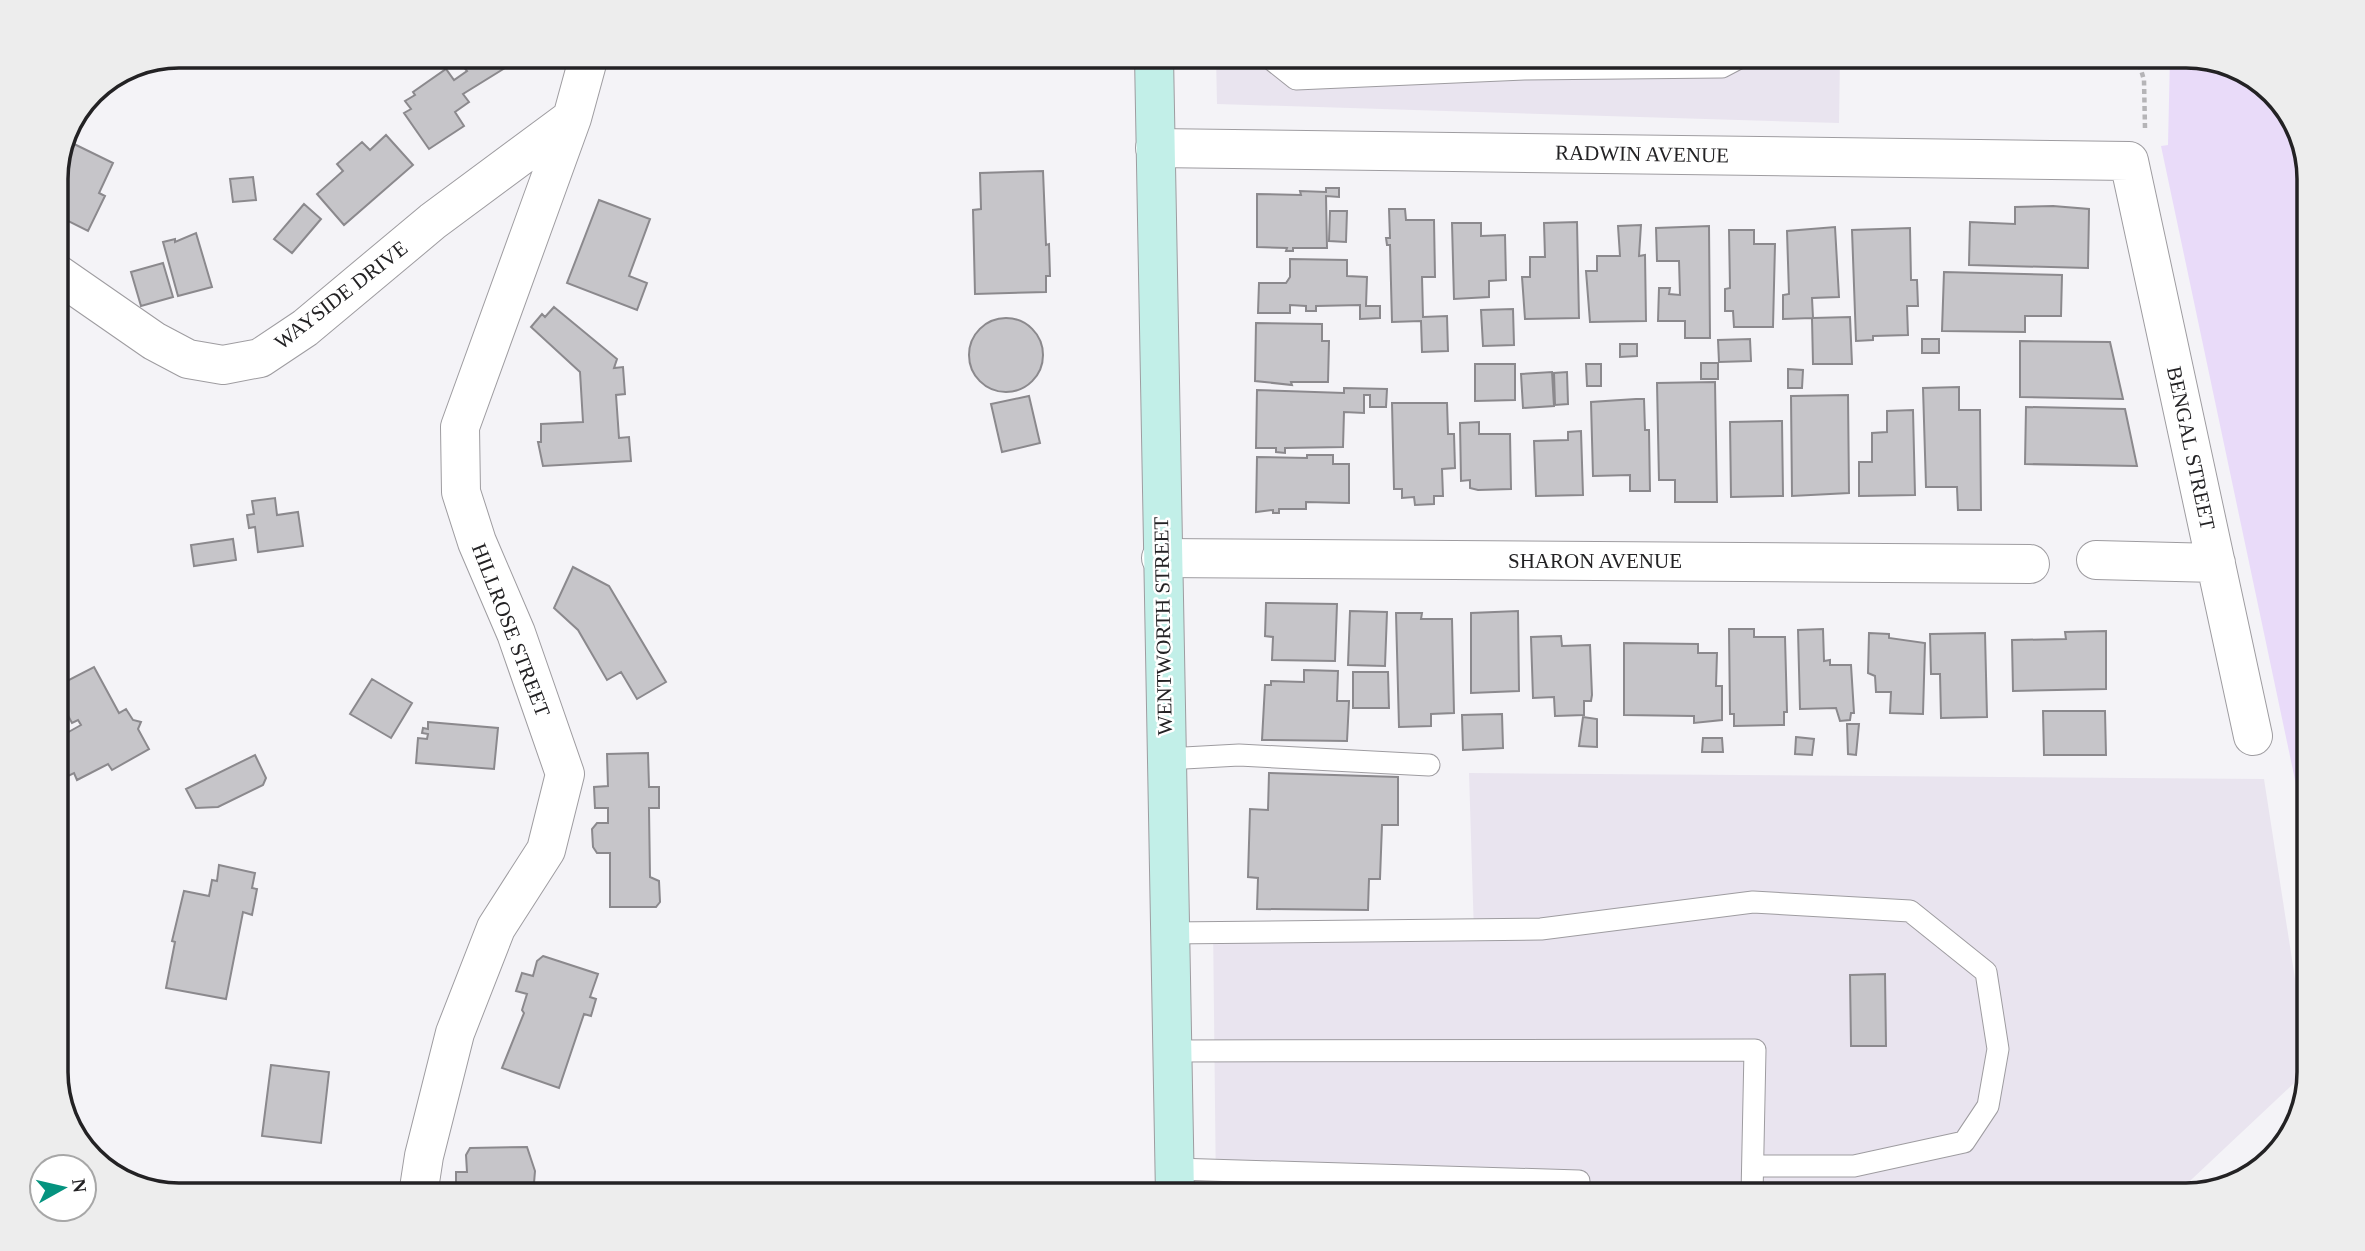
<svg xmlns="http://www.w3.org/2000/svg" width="2365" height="1251" font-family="'Times New Roman',serif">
<rect width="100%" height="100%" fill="#f4f3f7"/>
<!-- built -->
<path fill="#e9e4ef" d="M1216,56h624l-1,67 -622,-19z
M1469,773l795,6 45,290 -134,126h-959l-3,-273 261,12z"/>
<!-- green -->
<path fill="#e9dbf9" d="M2170,56h15l55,13 48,42 21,61v674l-148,-700 7,-1z"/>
<!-- building -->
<path fill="#c6c5c9" stroke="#8b898d" stroke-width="2" d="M467,56l54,2 -58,36 6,8 -14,10 9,14 -35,23 -25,-36 7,-4 -6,-8 10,-6 -2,-3 33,-23 8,11 13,-9 -5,-6 7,-5z
M672,56h25l-17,11z
M386,135l27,30 -69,60 -27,-31 26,-23 -6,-7 25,-22 8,8z
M70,142l43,21 -14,30 6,3 -17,35 -32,-16v-43z
M1043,171l3,74 3,-1 1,32h-4v16l-71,2 -2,-84 8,-1 -1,-36z
M253,177l3,23 -23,2 -3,-23z
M1326,188h13v9l-13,-1 1,52h-34v3h-7l1,-3 -30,-1v-53l44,1 -1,-4 26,1z
M599,200l51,19 -21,57 18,7 -10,27 -70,-27z
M304,204l17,15 -29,34 -18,-14z
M2053,206l36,3 -1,59 -119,-3 1,-43 45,2v-17z
M1389,209h16l1,11h28l1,57h-13l1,40 24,-1 1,35 -26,1 -1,-31 -29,1 -2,-77h-3l-1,-7h4z
M1330,211h17l-1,31 -17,-1z
M1577,222l2,96 -54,1 -3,-42h8v-20h15l-1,-34z
M1452,223h29v13l24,-1 1,45 -17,1v16l-35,2z
M1641,225l-2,31 6,-1 1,66 -56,1 -4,-51h11v-15h23l-2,-30z
M1709,226l1,112h-25v-17h-27l1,-33h11l-1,6 11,1 -1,-34h-22l-1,-33z
M1835,227l4,70 -27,1 1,20 37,-1 2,47h-39l-1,-46 -29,1v-24l6,-1 -2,-63z
M1910,228l1,52h6l1,26h-11l1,29 -35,1v4l-17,1 -4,-111z
M1729,230h25v14h21l-2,83h-39l-1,-16h-8v-22l5,-1z
M196,233l16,54 -34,9 -15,-54 12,-3v3z
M1290,259l57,1v16l20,1 -1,29h14v12l-20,1v-14l-44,1v5h-10v-5l-16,-1v8h-32l1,-30h27l4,-6z
M163,263l10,34 -32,9 -10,-34z
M1944,272l118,3 -1,41h-36v16l-83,-1z
M554,307l63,52 -3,9 9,-1 2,27 -9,1 3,43 10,-1 2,24 -88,5 -5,-24h3v-18l42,-2 -3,-50 -49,-45 11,-13 3,3z
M1513,309l1,36 -31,1 -2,-36z
M969 355a37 37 0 1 1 74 0a37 37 0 1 1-74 0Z
M1256,323l66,1v17h7l-1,41h-37l1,3 -37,-4z
M1750,339l1,22 -32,1 -1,-22z
M1922,339h17v14h-17z
M2020,341l90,1 13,57 -103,-2z
M1620,344h17v12l-17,1z
M1701,363h17v16h-17z
M1475,364h40v36l-40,1z
M1586,364h15v22h-14z
M1788,369l15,1 -1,18h-14z
M1552,372l2,34 -31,2 -2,-34z
M1567,372l1,32 -13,1 -1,-32z
M1715,382l2,120h-42v-22h-16l-2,-97z
M1959,387v23h21l1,100h-23l-1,-23h-31l-3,-99z
M1344,388l43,1 -1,18h-16v-12h-6v18l-20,-1 -1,35 -58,1v5l-9,-1v-4h-20l1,-58 87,3z
M1848,395l1,98 -57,3 -1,-100z
M1029,396l11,47 -38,9 -11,-48z
M1636,399h8l1,31h4l1,61h-20v-16l-37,1 -2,-74z
M1392,403h55l1,31h6l1,34 -13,1 1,27h-9v8l-19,1 -1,-8 -12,1v-9h-8z
M2026,407l99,2 12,57 -112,-2z
M1913,410l2,85 -56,1v-34h13v-29l15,-1v-21z
M1782,421l1,75 -52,1 -1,-75z
M1479,422v12h31l1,55 -33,1 -8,-2v-8l-9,1 -1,-58z
M1581,431l2,64 -47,1 -2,-55 34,-1v-8z
M1307,455h26v9h16v39l-43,-1v7h-27v4h-6v-3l-17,2 1,-55 50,1z
M275,498l2,17 21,-3 5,34 -45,6 -3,-25 -6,1 -2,-13 7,-1 -2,-13z
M233,539l3,21 -42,6 -3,-21z
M573,567l36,19 57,96 -29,17 -16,-27 -14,8 -29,-50 -24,-22z
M1266,603l71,1 -2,57 -63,-1 1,-23 -8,-1z
M1350,611l37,1 -2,54 -37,-1z
M1518,611l1,80 -48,2v-80z
M1396,613h26l-1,6h31l2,94 -23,1v12l-32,1z
M1729,629h25v8h31l2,75h-3v13l-50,1v-12h-4z
M1823,629l1,32 6,-1v5h21l3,48h-3l-1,7 -10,1 -4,-13 -36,1 -2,-79z
M2106,631v58l-93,2 -1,-51 54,-1 -1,-7z
M1869,633l20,1v4l36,5 -2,71 -33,-1 1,-21h-15l-1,-16 -7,-3z
M1985,633l2,84 -46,1 -1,-44h-9l-1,-40z
M1561,636l1,10 28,-1 2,50 -1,6h-7v14l-29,1 -1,-19 -21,1 -2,-61z
M1624,643l74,1v9h19l-1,33h6v34l-28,3v-7l-70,-1z
M94,667l25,46 7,-4 7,11 8,2 -3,7 11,20 -37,21 -4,-6 -31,16 -3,-7 -18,9v-43l25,-14 -3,-5 -6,3 -14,-26 5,-3 -2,-10z
M1304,670l34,1 -1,30h12l-2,40 -85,-1 3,-55h6v-4l33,1z
M1353,672h35l1,36h-36z
M372,679l40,24 -21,35 -41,-24z
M2043,711h62l1,44h-62z
M1502,714l1,34 -40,2 -1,-35z
M1583,717l14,2v28l-18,-1z
M428,722l70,6 -4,41 -78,-6 2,-25 9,1 1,-5 -6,-1 1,-5 5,1z
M1847,724h12l-3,31 -8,-1z
M1796,737l18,2 -2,16 -17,-1z
M1703,738h19l1,14h-21z
M648,753l1,34h10v21h-10l1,69 9,4 1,21 -4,5h-46v-54h-13l-4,-6 -1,-18 5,-6h11v-15h-13l-1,-21 14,-1 -1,-32z
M255,755l11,23 -3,7 -45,22 -22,1 -10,-19z
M1269,773l129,4v48h-16l-2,54h-11l-1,31 -111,-1 1,-31 -10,-1 2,-68 18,1z
M219,865l36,8 -3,15 5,1 -5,26 -9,-3 -17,87 -60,-11 9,-46 -3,-1 12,-50 25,5 3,-16 5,1z
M543,956l55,18 -8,23 6,2 -5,17 -7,-2 -25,74 -57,-20 22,-55 -2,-3 5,-16 -11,-3 6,-18 11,3 4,-15z
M1885,974l1,72h-35l-1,-71z
M271,1065l58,7 -8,71 -59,-7z
M527,1147l8,24 -2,24h-66v-4h-11v-19h11l-1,-17 4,-7z
M318,1190l1,5h-42z"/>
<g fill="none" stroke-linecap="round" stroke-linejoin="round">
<defs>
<path id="service" d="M1267,56l29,23 228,-10 198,-2 21,-11
M1166,759l73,-4 190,10
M1169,933l372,-4 212,-27 157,9 76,61 12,77 -10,57 -24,36 -110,24h-101
M1172,1051l583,-1 -3,145
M1175,1169l404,12 -1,14"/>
<path id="minor" d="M1155,148l974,13 124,575
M56,273l98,68 34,18 35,6 37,-7 45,-30 128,-107 139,-103
M1161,558l869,6
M2096,560l120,3
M418,1195l6,-39 31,-123 41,-105 50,-78 19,-76 -49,-141 -39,-91 -16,-50 -1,-65 112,-309 17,-62"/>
<path id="secondary" d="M1154,56l21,1139"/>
</defs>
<!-- service casing -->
<use href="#service" stroke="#9e9ca0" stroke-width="23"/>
<!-- minor casing -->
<use href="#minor" stroke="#9e9ca0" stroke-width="40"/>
<!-- secondary casing -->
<use href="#secondary" stroke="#9e9ca0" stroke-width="40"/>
<!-- path -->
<path stroke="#b5b4b7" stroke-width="4.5" stroke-dasharray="5 3.5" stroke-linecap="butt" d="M2137,56l7,24 1,48"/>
<!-- service -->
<use href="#service" stroke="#fff" stroke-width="21"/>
<!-- minor -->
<use href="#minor" stroke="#fff" stroke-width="38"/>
<!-- secondary -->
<use href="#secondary" stroke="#c2efe8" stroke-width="38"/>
</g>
<g text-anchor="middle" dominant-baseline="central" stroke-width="5" stroke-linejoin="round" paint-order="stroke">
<!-- street labels -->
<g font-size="21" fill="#232224" stroke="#fff">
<text transform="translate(1642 154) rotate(1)">RADWIN AVENUE</text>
<text transform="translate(341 295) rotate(-38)">WAYSIDE DRIVE</text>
<text transform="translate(2191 448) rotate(78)">BENGAL STREET</text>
<text x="1595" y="561">SHARON AVENUE</text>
<text transform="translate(1163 626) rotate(-91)">WENTWORTH STREET</text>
<text transform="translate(511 630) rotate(69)">HILLROSE STREET</text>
</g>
</g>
<!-- crop -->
<path d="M0 0H2365V1251H0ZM179 68H2186A111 111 0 0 1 2297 179V1072A111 111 0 0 1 2186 1183H179A111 111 0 0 1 68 1072V179A111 111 0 0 1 179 68Z" fill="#ededed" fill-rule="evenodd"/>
<path fill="none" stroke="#232224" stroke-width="3.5" d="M179 68H2186A111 111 0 0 1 2297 179V1072A111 111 0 0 1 2186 1183H179A111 111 0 0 1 68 1072V179A111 111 0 0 1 179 68Z"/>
<!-- north arrow -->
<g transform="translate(63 1188) rotate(82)"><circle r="33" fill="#ffffff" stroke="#a7a7a7" stroke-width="2"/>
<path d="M0-5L12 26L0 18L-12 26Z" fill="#05937f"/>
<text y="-10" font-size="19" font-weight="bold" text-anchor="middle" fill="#232224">N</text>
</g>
</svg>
